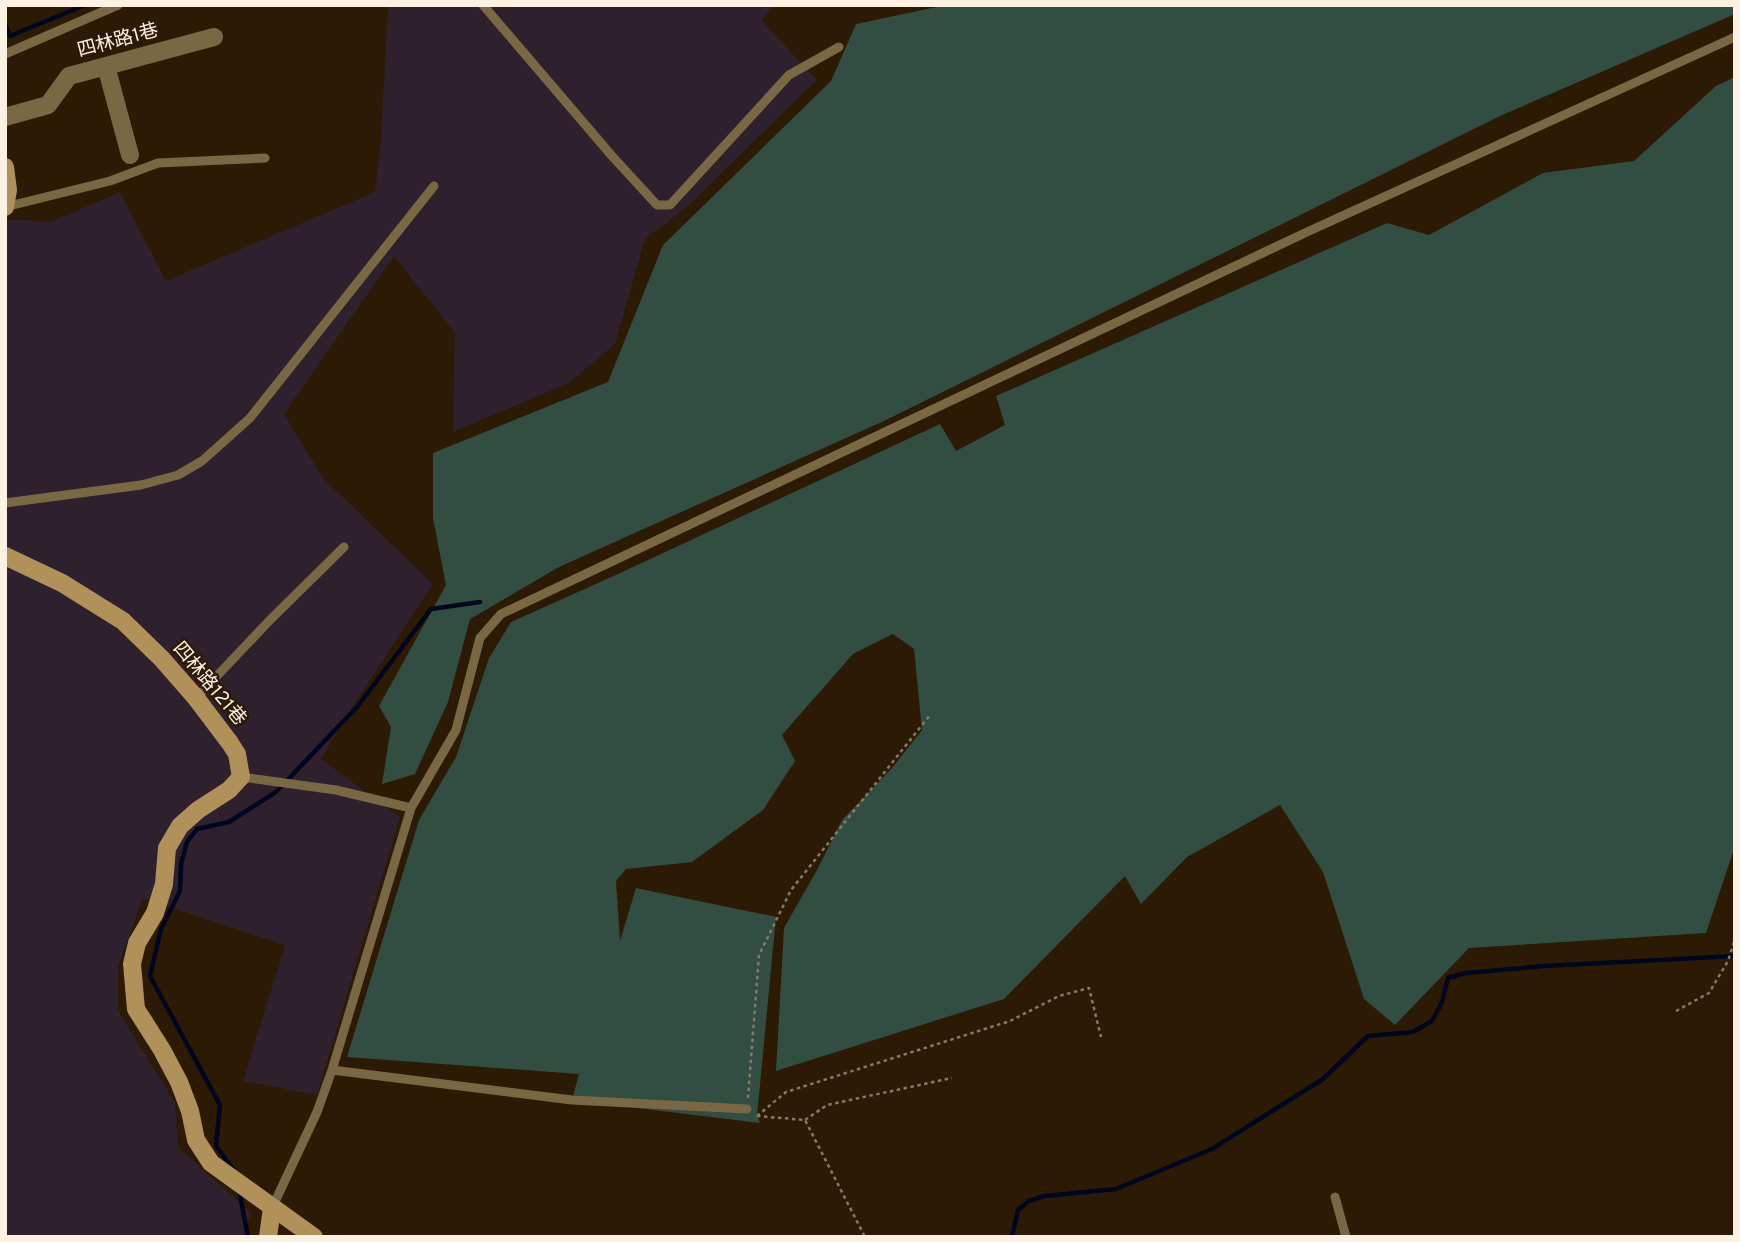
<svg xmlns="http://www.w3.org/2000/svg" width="1740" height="1242" font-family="Overpass,'Noto Sans TC',sans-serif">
<rect width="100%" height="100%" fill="#2c1a04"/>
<!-- industrial -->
<path fill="#2e202d" d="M388,5h386l-12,16 55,59 -130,127 -42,32 -30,105 -48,40 -114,48 2,-99 -61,-77 -110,158 39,64 110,106 -73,111 -39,64 79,58 -83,278 -74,-14 42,-136 -142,-47 -25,68v45l57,91 3,45 73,66 -7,24h-239v-1018l46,3 69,-30 46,89 209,-89 6,-53z"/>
<!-- green -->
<path fill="#324d41" d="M946,5h789v9l-235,102 -616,305 -325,146 -89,52 -22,83 -33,72 -33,10 9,-57 -12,-21 67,-121 -13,-67v-65l175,-71 55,-137 168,-164 25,-57z
M1735,77v769l-29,87 -237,15 -74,77 -31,-26 -41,-127 -43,-67 -93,52 -46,47 -16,-28 -121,123 -228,72 8,-143 34,-60 24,-48 50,-52 30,-38 -8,-81 -21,-15 -40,20 -71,81 13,26 -32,49 -71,52 -66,7 -10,12 4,60 16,-53 140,29 -19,199 3,7 -188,-23 7,-26 -232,-17 72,-237 37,-63 33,-99 22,-36 107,-48 322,-150 16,27 49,-26 -9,-29 391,-173 42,12 114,-62 91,-12 82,-75z"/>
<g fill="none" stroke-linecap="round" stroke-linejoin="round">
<!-- stream -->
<path stroke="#00061e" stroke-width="4.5" d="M5,24l5,12 75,-31
M233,1169l-17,-23 4,-41 -70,-129 11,-47 19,-38 1,-27 6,-22 10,-13 32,-7 47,-30 81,-85 74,-98 49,-7
M239,1190l9,47
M1012,1237l6,-27 11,-9 16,-5 71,-7 96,-40 111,-70 45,-43 45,-4 19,-11 10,-19 6,-24 18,-5 79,-7 190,-10"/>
<!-- path -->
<path stroke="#887967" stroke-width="2.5" stroke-dasharray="3.5 3.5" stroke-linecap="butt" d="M1676,1011l33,-18 19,-32 7,-22
M748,1098l11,-143 32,-65 139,-175
M757,1116l48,4 60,117
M757,1116l29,-24 224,-71 49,-25 30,-8 12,49
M805,1120l22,-15 125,-27"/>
<!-- lane -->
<path stroke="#7a6845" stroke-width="9" d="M483,5l129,151 45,49h13l119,-130 50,-28
M5,54l113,-49
M5,207l105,-26 48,-18 107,-5
M5,503l136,-18 37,-10 24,-14 48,-43 184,-232
M196,698l74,-78 74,-73
M241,777l95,13 75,18
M332,1070l240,30 175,9
M1335,1197l11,40
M272,1208l45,-96 15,-42 79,-262 45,-78 24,-92 21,-24 806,-382 428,-195"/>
<!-- street -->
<path stroke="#7a6845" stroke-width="18" d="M106,66l24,89
M5,117l43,-12 21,-29 145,-39"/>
<!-- secondary -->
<path stroke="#b09159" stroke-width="18" d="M5,167l3,23 -3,17
M5,556l57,27 61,38 39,38 34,39 34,45 7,11 4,23 -12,13 -31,20 -18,16 -13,22 -3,36 -9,29 -18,30 -5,21 4,45 26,41 17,32 11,29 6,29 15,23 103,74
M268,1237l4,-29"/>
</g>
<g text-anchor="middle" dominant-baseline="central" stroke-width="5" stroke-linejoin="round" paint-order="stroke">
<!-- street labels -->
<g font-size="19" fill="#fdf1e4" stroke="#2c1a04">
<text transform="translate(118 41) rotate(-15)">四林路1巷</text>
<text transform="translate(209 684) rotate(50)">四林路121巷</text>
</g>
</g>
<!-- border -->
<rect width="1740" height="1242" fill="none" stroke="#fdf1e4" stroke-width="14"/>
</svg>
